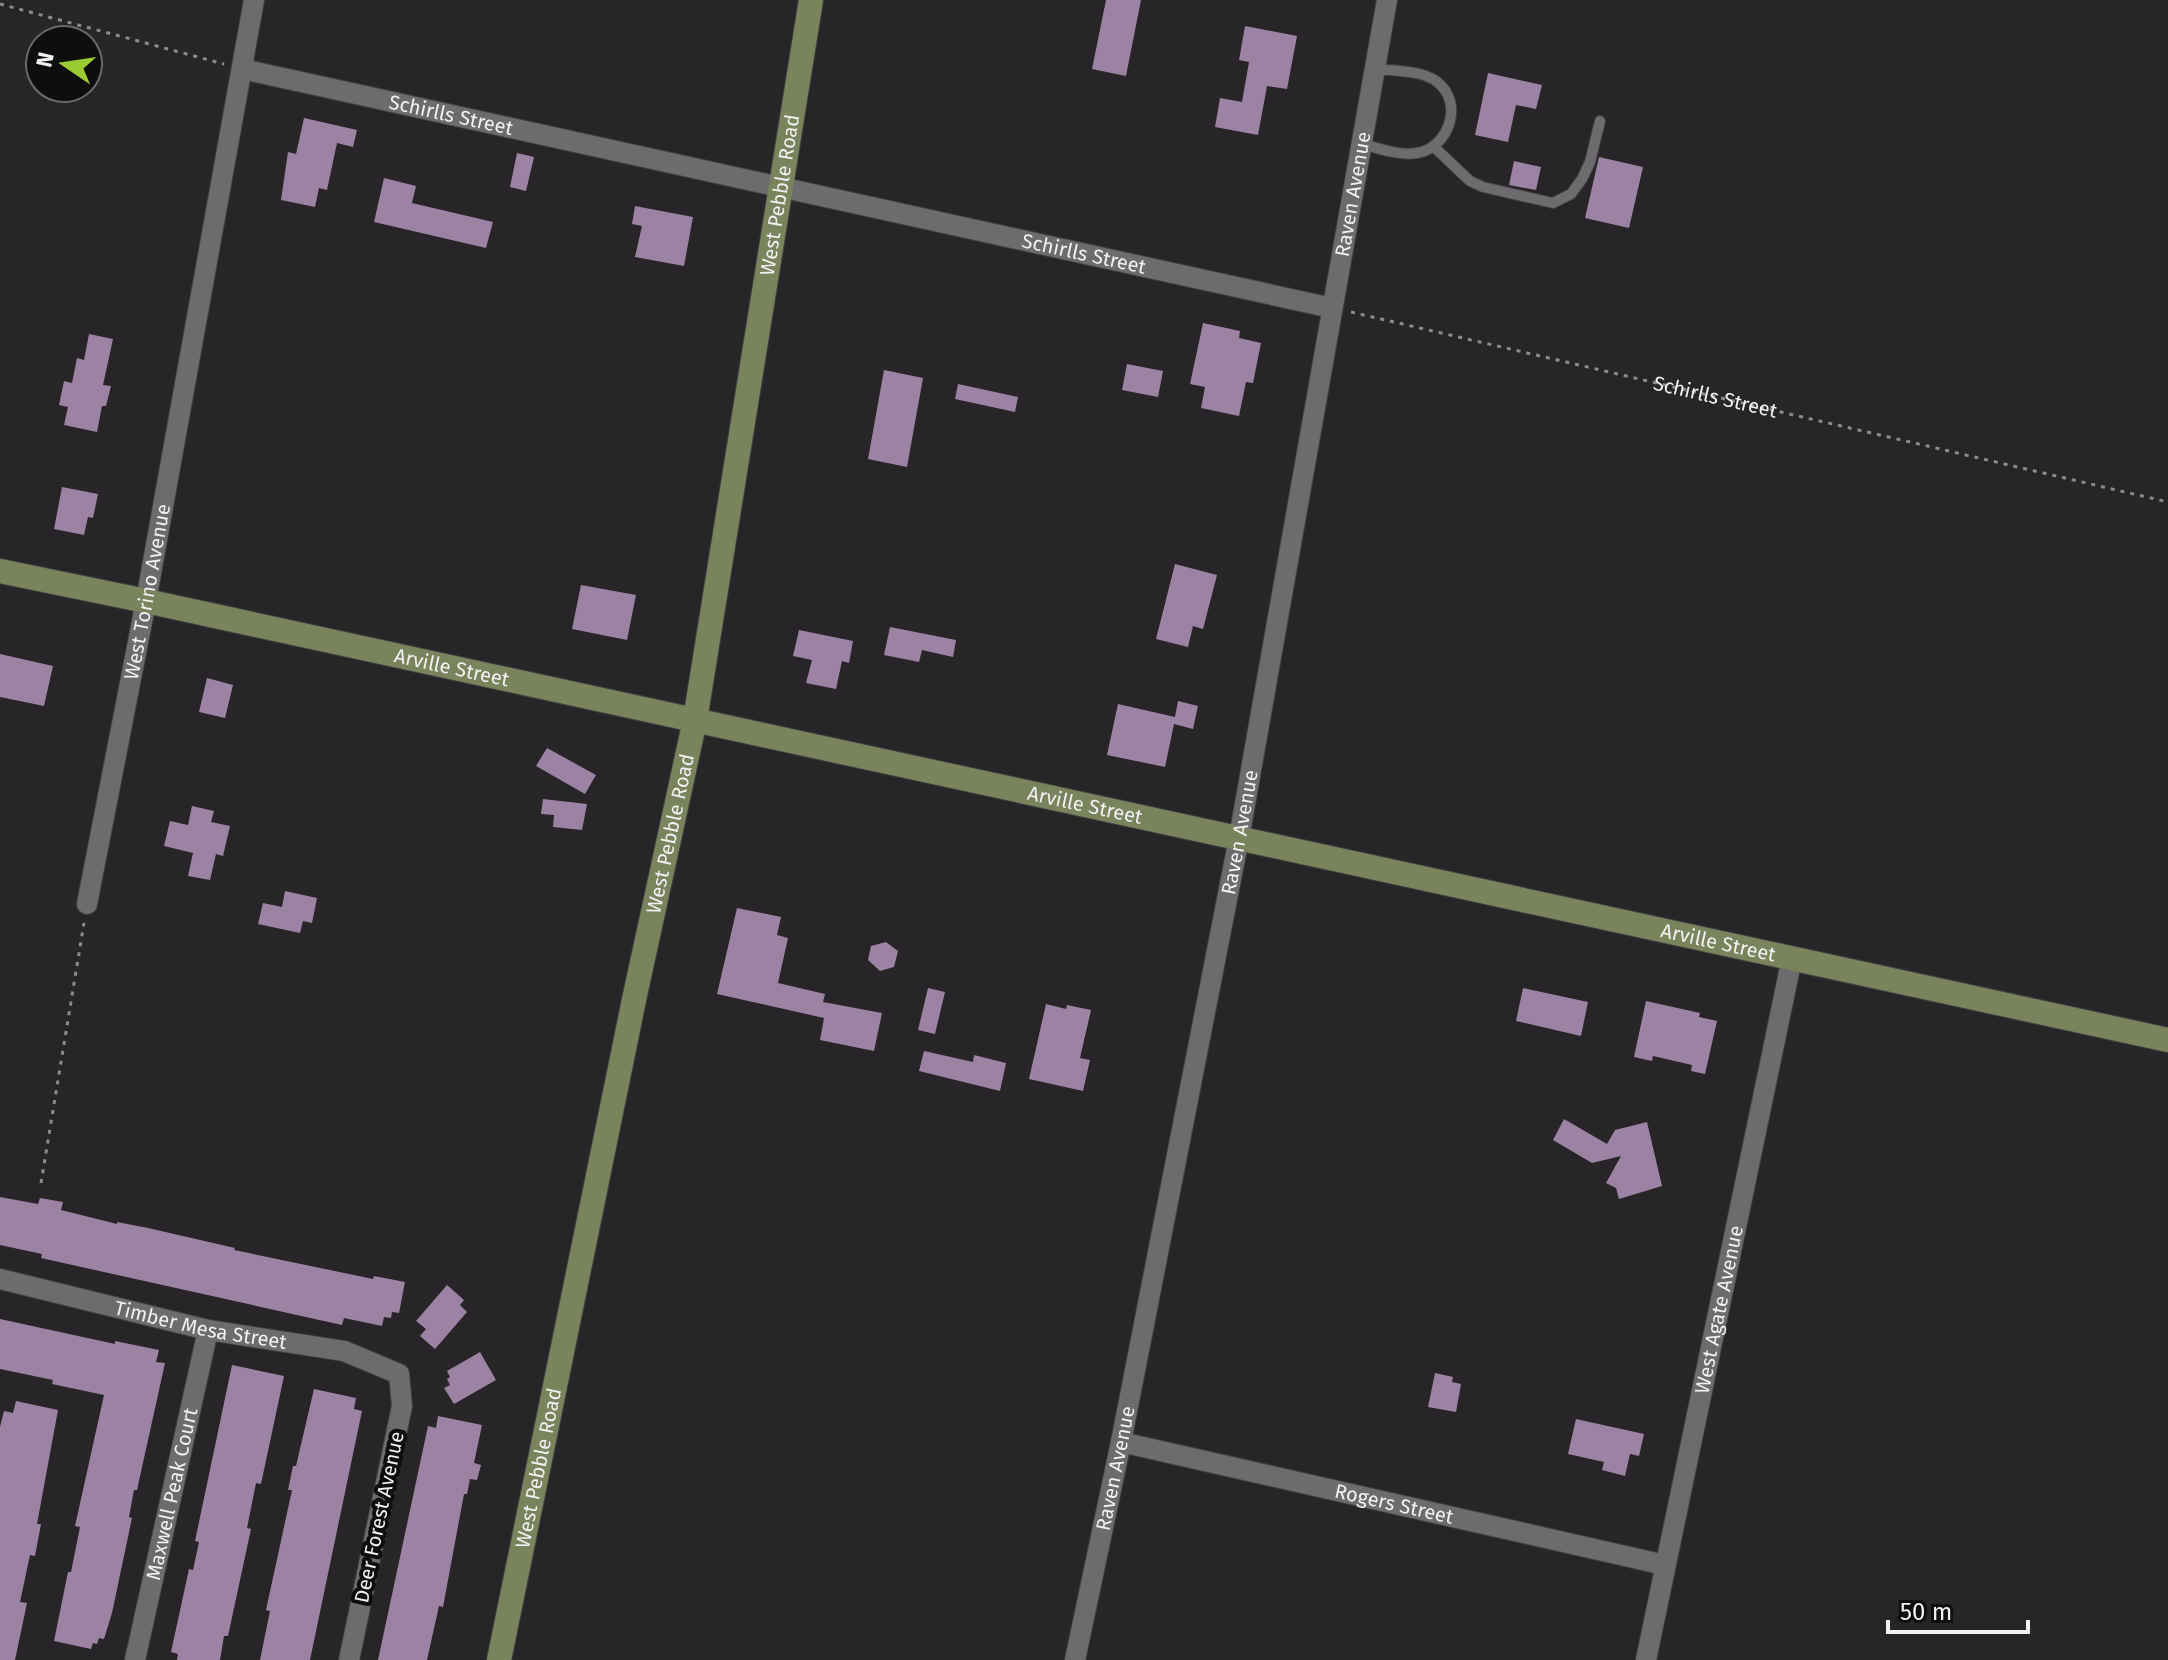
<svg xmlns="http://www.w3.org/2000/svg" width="2168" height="1660" font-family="'Fira Sans',sans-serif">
<rect width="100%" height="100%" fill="#272527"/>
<!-- building -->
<path fill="#9d83a3" d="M1106,0h35l-15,76 -34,-7z
M1245,26l52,10 -10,53 -20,-3 -9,49 -43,-8 5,-29 22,4 7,-40 -10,-2z
M1488,73l54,12 -6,24 -20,-4 -8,37 -33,-7z
M304,118l53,12 -4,17 -16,-4 -10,47 -8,-2 -4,19 -34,-7 7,-48 8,2z
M517,153l17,4 -8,34 -16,-4z
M1599,157l44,10 -14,61 -44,-10z
M1514,161l27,6 -5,23 -27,-5z
M384,178l32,8 -4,17 81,19 -7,26 -112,-26z
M635,206l58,11 -9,49 -49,-9 7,-31 -10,-2z
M1203,323l37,8 -1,7 22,5 -8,40 -7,-1 -7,34 -38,-8 4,-21 -15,-3z
M89,334l24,5 -10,46 8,1 -5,20h-4l-5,26 -33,-7 4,-18 -9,-2 5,-24 8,2 5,-25 7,2z
M1127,364l36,7 -5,26 -36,-7z
M884,370l39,8 -16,89 -39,-8z
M958,384l60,13 -3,15 -60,-13z
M62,487l36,7 -5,24 -5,-1 -4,18 -30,-6z
M1175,564l42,11 -14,54 -10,-3 -5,21 -32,-8z
M581,585l55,10 -9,45 -55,-11z
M890,627l66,13 -3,17 -31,-7 -3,12 -35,-7z
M799,630l54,11 -4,22 -7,-2 -6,28 -30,-6 6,-23 -19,-4z
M0,654l53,12 -9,40 -44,-9z
M207,678l26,7 -8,33 -26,-6z
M1178,701l20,5 -5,23 -19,-5 -9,43 -58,-12 11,-51 57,13z
M547,748l49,27 -11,19 -49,-28z
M543,799l44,5 -5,26 -29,-3 1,-12 -13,-1z
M192,806l22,5 -3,11 19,4 -7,30 -7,-2 -6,26 -22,-4 5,-23 -29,-7 6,-25 18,4z
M285,891l32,7 -5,25 -9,-2 -3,12 -42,-9 5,-21 19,4z
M737,908l44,9 -4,18 11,3 -10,45 47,11 -2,8 59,11 -8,38 -54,-11 4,-22 -107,-24z
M886,942l12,9 -4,16 -14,4 -12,-11 3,-14z
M928,988l17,4 -10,42 -17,-4z
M1523,988l65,14 -7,34 -65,-15z
M1646,1001l54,12 -1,4 18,4 -12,53 -14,-3 1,-6 -39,-9 -1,5 -18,-4z
M1046,1004l20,5 1,-4 24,5 -11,48 10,2 -7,31 -54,-12z
M924,1051l49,11 1,-7 32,8 -6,28 -81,-20z
M1564,1119l43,25 8,-14 32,-8 15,64 -43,13 -3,-11 -10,-5 15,-27 -29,7 -39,-23z
M0,1197l38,7 2,-6 23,4 -2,8 56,14v-2l31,6 87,20 -1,2 139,29 1,-3 31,6 -6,31 -7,-1 -1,6 -7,-1 -2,9 -38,-8 -2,7 -301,-67 1,-4 -42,-9z
M447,1285l17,15 -4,5 7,7 -32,37 -15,-13 6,-7 -10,-8z
M0,1319l115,25v-3l44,9 -3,12 9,1 -28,127h-3l-5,27 3,1 -20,95 -8,26 -5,-1 -2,6 -4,-1 -2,6 -37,-8 14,-69h3l9,-45 -5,-1 29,-131 -52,-11 1,-4 -53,-11z
M480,1352l16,28 -42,24 -10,-16 6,-3 -3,-6 3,-2 -3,-6z
M232,1365l52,11 -23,108 -5,-1 -9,45 4,1 -23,107h-4l-4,24h-43l1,-6 -7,-2 18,-83 4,1 6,-28 -4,-1z
M1435,1373l18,4 -1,5 9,2 -5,28 -28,-5z
M314,1389l42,9 -2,11 8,2 -52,249h-50l10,-49 -4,-1 26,-120h-4l5,-24h3z
M16,1401l42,9 -21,114h4l-6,32 -5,-1 -10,47 7,1 -12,57h-15v-233l4,-16 9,2z
M438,1416l44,9 -8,38 7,2 -4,15 -7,-1 -3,15h-3l-21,113 -4,-1 -12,54h-49l50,-234 8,2z
M1576,1419l68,15 -5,22 -9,-2 -5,22 -23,-6 2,-8 -36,-8z"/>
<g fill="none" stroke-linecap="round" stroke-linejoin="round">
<defs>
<path id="lane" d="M1361,144c17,4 38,12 56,9 32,-5 48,-51 19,-72 -16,-11 -43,-10 -62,-12
M1434,147l36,34 13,6 70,16 18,-9 11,-15 8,-17 10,-41"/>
<g id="street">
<path id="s2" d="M242,69l1090,239"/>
<path id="s3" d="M87,904l59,-303 108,-601"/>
<path id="s4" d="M0,1279l208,51 136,21 55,23 3,32 -53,254"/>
<path id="s5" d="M1121,1442l544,123"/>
<path id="s6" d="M135,1660l73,-330"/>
<path id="s7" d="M1075,1660l46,-218 118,-604 148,-838"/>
<path id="s8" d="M1646,1660l146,-702"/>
</g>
<g id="secondary">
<path id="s9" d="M0,571l146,30 2022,439"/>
<path id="s10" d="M499,1660l136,-665 60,-275 116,-720"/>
</g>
</defs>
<!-- lane casing -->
<use href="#lane" stroke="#424042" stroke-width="12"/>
<!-- street casing -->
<use href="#street" stroke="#424042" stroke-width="22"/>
<!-- secondary casing -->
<use href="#secondary" stroke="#424042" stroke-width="26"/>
<!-- path -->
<g stroke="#8d8b8d" stroke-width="3" stroke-dasharray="4 6" stroke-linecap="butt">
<path d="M0,4l224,60"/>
<path id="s1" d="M1351,312l817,190"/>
<path d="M41,1183l43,-260"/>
</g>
<!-- lane -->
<use href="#lane" stroke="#6e6b6e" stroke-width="10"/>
<!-- street -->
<use href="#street" stroke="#6e6b6e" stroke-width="20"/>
<!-- secondary -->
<use href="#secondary" stroke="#79845d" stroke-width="24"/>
</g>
<g text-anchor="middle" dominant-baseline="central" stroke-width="8" stroke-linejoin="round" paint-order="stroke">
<!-- street labels -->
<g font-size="20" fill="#f2f0f2" stroke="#0f0e0f">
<text stroke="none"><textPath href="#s2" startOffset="214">Schirlls Street</textPath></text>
<text stroke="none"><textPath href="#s10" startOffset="1492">West Pebble Road</textPath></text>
<text stroke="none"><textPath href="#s7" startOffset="1492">Raven Avenue</textPath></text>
<text stroke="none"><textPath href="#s2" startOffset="862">Schirlls Street</textPath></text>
<text stroke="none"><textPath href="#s1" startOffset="374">Schirlls Street</textPath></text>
<text stroke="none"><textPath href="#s3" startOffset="318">West Torino Avenue</textPath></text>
<text stroke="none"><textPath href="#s9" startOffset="462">Arville Street</textPath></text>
<text stroke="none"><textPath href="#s9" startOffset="1110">Arville Street</textPath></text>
<text stroke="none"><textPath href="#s7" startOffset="844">Raven Avenue</textPath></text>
<text stroke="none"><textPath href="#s10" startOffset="844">West Pebble Road</textPath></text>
<text stroke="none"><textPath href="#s9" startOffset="1758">Arville Street</textPath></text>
<text stroke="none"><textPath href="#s8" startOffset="358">West Agate Avenue</textPath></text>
<text stroke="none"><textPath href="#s4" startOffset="206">Timber Mesa Street</textPath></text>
<text stroke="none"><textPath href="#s10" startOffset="196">West Pebble Road</textPath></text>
<text stroke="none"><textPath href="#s7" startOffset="196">Raven Avenue</textPath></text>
<text stroke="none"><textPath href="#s6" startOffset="170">Maxwell Peak Court</textPath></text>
<text stroke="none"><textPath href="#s5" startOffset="280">Rogers Street</textPath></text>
<text transform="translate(379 1517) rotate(-78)">Deer Forest Avenue</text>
</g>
</g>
<!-- north arrow -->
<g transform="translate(64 64) rotate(283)"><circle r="38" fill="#0f0e0f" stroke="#6a686a" stroke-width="2"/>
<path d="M0-6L14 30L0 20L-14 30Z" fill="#9bcb32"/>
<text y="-12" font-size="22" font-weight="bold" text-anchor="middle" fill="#f2f0f2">N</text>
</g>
<!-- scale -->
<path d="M1888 1620v12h140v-12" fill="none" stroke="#f2f0f2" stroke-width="4"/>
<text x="1900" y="1620" font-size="24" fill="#f2f0f2" stroke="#0f0e0f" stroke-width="6" paint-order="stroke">50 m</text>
</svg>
